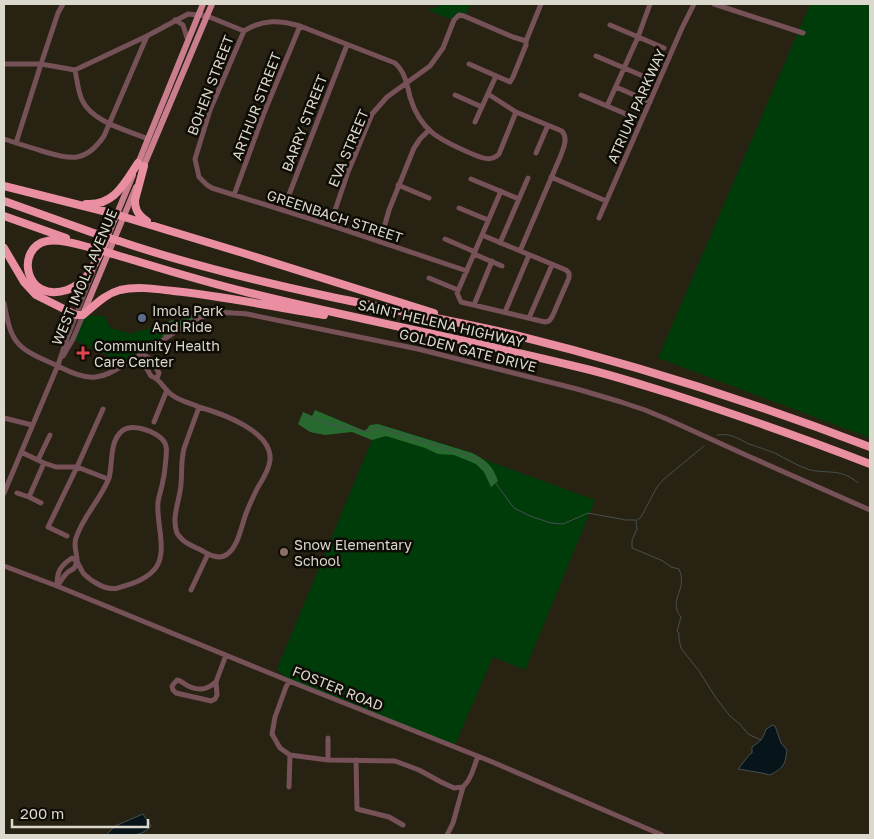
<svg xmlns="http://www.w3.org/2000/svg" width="874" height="839" font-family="'Golos Text',sans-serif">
<rect width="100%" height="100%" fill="#272212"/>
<!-- green -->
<path fill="#003c0a" d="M446,4h26l-8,12h-5l-5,4 -27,-10z
M810,4h60v434l-212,-80z
M83,315l21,1 7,12 21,6 3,-3h6l18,-6 5,15 -38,24 -53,-25z
M392,428l80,25 11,6 112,41 -70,170 -32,-13 -39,90 -165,-66 -12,-12 95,-229z"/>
<!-- forest -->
<path fill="#28692f" d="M208,306l39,8 -41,1 -42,25 -5,-15 14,-5 3,3z
M315,410l50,21 5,-6 8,-1 94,29c14,7 21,13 26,28l-7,6 -7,-15 -8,-8 -22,-9 -16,-1 -13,-6 -39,-12 -14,4 -20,-8 -27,3 -15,-3 -12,-8 5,-12 9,4z"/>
<!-- water -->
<path fill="#07151a" stroke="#475050" d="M773,725l2,1 6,17 6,7c-2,16 -4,18 -17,25l-8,-2 -24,-4 12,-15 2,-1v-6c8,-6 11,-7 14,-18z
M143,814l8,12c-11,13 -30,9 -45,9l9,-9z"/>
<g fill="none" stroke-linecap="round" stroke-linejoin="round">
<!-- stream -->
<path stroke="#475050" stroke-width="1" d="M306,416l23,8 41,8 3,-3 8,-1 83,26 13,5 7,6 8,13 22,30 16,8 21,7 12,1 25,-11 38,7h10l1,9 -5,11v8l31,13 8,6 8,2c8,18 -6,27 -2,41 0,1 3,6 4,7l-4,14 2,2v6l2,9 18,23 17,27 14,18 10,8 8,10 13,6
M717,435c14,-2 20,3 32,9 9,3 18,6 26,9 11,6 23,13 35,17 19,4 31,-2 48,13
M637,520l4,-3 16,-30 7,-8 40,-33"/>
<!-- minor -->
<path stroke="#765158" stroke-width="5" d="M714,4l89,29
M175,20l8,5 5,16
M610,25l54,23
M244,31l-34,79 -15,49 4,18 8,8 5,3 118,37 137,46
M596,56l54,23
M4,64h37l34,6 72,-34 41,-22 19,2 37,15c19,-12 36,-11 56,-5l95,37c10,9 12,21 15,34 10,34 30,43 60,56 10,4 20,10 29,1l17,-42
M469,64l41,18 3,-5 13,-32v-4
M75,70c2,10 3,21 7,30 10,22 45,30 66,39
M616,87l34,15
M488,94l28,18 46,19c6,8 2,15 -1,24l-41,96
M455,95l27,12
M581,95l52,22
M607,106l31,-69 12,-33
M475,122l21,-46
M4,139c12,4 25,8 38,12 28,8 43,13 62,-15l43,-100
M16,143l25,-79 17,-51 5,-9
M536,153l12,-28
M551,177l55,24
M471,179l48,20
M398,185l31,13
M234,195l30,-82 36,-87
M459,208l29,12
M283,210l64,-165
M599,218l83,-190 12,-24
M330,225l18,-53 24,-58 15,-17 43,-31 13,-18 11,-28 5,-5 5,1 49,21 13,4 15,-37
M482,235l84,35 3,3v5l-17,39 -3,4 -4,1 -84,-20 -4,-9 44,-102
M445,239l30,13
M380,242l9,-32 25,-62 6,-9 9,-9
M500,243l28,-65
M474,254l28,12
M429,278l29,12
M4,303c7,37 10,44 45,59 14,6 31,17 47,15 11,-1 21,-8 31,-14 15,-9 30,-19 45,-29 10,-6 21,-14 33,-18 13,-5 28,-3 42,-2l171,35 159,40 44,13 24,8 24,10 79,36 122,54
M474,305l18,-44
M505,312l24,-57
M529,318l23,-53
M142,354l2,10 7,12c11,4 12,13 21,19 8,6 18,8 27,12
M142,354l9,5 8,14 -2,5
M63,356l10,-17 10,-24
M199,407c21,6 74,24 71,53 -1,10 -7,19 -12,27 -4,8 -8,16 -11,24 -6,14 -8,36 -21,44 -8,5 -18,-1 -25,-5 -9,-4 -19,-8 -24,-17 -6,-16 3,-33 4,-49 1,-10 0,-20 2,-30 0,-5 3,-10 4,-14 4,-11 8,-22 12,-33z
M4,418l28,7
M154,422l13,-32
M21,452l23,11 12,4h21l31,12
M38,460l12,-25
M4,493l54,-128 9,-27 26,-66
M17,493l12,4 12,6
M29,497l15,-34
M67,536l-19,-9 29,-60 26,-58
M4,566l53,20 232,95 201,80 172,74
M57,586c4,-4 5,-8 9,-12 2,-3 7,-4 9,-7 0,-1 2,-6 2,-7 0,-8 -4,-14 -1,-22 7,-22 25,-39 33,-60 4,-15 0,-36 13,-47 6,-5 14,-4 21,-2 8,2 21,8 23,17 1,4 0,8 0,12 -1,7 -1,15 -3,22 -1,8 -4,15 -5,22 -2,20 9,47 -1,64 -8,13 -26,18 -39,22 -11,3 -26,-6 -34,-14 -3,-4 -5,-9 -7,-13
M57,586c0,-15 3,-20 15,-28l5,3
M191,590l17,-36
M289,681l-3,6 -11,30 -3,17 8,14 10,7 38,5 67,1 24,9 22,12 13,6 9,-1
M216,682c-10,8 -16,9 -28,4 -4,-2 -6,-5 -11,-6l-5,6 1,4 3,3 31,7 4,1 4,-2 2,-4 -1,-13 10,-27
M328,760v-22
M356,760l1,49 32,8 14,8
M289,787l1,-32
M447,835l6,-12 10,-36 5,-6 4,-8 6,-17"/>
<!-- major -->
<path stroke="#c97d8d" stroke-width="6" d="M137,166l66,-162
M142,170l70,-166
M106,240l27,-65
M83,314l53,-127"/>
<!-- highway -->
<path stroke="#ea8fa2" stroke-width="8" d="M144,166l-9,34c0,10 3,15 12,21
M4,186l107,27 132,40 191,60
M4,201l98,35
M86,204c28,2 38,-20 52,-41
M4,216l62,22
M119,241c68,23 138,40 208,55 61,13 123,24 184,38 122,30 242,68 359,113
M4,248l20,34 12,13 40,20h7c12,-10 22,-21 37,-25 17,-4 36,-1 53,1 51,5 101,16 151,24
M96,249c-14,-3 -35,-11 -49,-8 -32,6 -23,63 20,49 7,-3 14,-7 19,-13 8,-9 13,-23 19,-34
M113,254c46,14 91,28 137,39 109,27 219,47 328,74 31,7 61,17 91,26 68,22 135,45 201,71"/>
<!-- highway-bridge -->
<path stroke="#ea8fa2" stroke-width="8" d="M102,236l17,5
M96,249l17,5"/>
</g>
<!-- markers -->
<circle fill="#5c6f8a" stroke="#0e0c05" stroke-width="2" cx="142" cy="318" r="5"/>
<path fill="#e0444e" stroke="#0e0c05" stroke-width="2" d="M80.5 345.5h5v5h5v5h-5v5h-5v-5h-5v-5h5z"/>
<circle fill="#8d6e63" stroke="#0e0c05" stroke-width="2" cx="284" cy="552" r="5"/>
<g text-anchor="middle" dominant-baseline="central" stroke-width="5" stroke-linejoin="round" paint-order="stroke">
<!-- street labels -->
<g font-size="14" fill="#dbd8ce" stroke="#0e0c05">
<text transform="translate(210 85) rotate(-69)">BOHEN STREET</text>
<text transform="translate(256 106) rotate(-69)">ARTHUR STREET</text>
<text transform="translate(636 106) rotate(-66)">ATRIUM PARKWAY</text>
<text transform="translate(304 123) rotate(-69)">BARRY STREET</text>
<text transform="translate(348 148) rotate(-67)">EVA STREET</text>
<text transform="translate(335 216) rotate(18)">GREENBACH STREET</text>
<text transform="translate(84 277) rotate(-67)">WEST IMOLA AVENUE</text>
<text transform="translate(441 323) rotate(13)">SAINT HELENA HIGHWAY</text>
<text transform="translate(468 350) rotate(14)">GOLDEN GATE DRIVE</text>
<text transform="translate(338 688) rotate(22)">FOSTER ROAD</text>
</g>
<!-- poi labels -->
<g font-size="14" fill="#dbd8ce" stroke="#0e0c05" text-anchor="start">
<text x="152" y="310">Imola Park<tspan x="152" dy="16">And Ride</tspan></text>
<text x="94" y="345">Community Health<tspan x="94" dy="16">Care Center</tspan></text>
<text x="294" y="544">Snow Elementary<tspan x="294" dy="16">School</tspan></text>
</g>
</g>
<!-- border -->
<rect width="874" height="839" fill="none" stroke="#dbd8ce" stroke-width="10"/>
<!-- scale -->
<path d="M12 819v8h136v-8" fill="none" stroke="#dbd8ce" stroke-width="2.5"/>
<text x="20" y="819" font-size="15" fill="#dbd8ce" stroke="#0e0c05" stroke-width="4" paint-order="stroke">200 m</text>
</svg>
